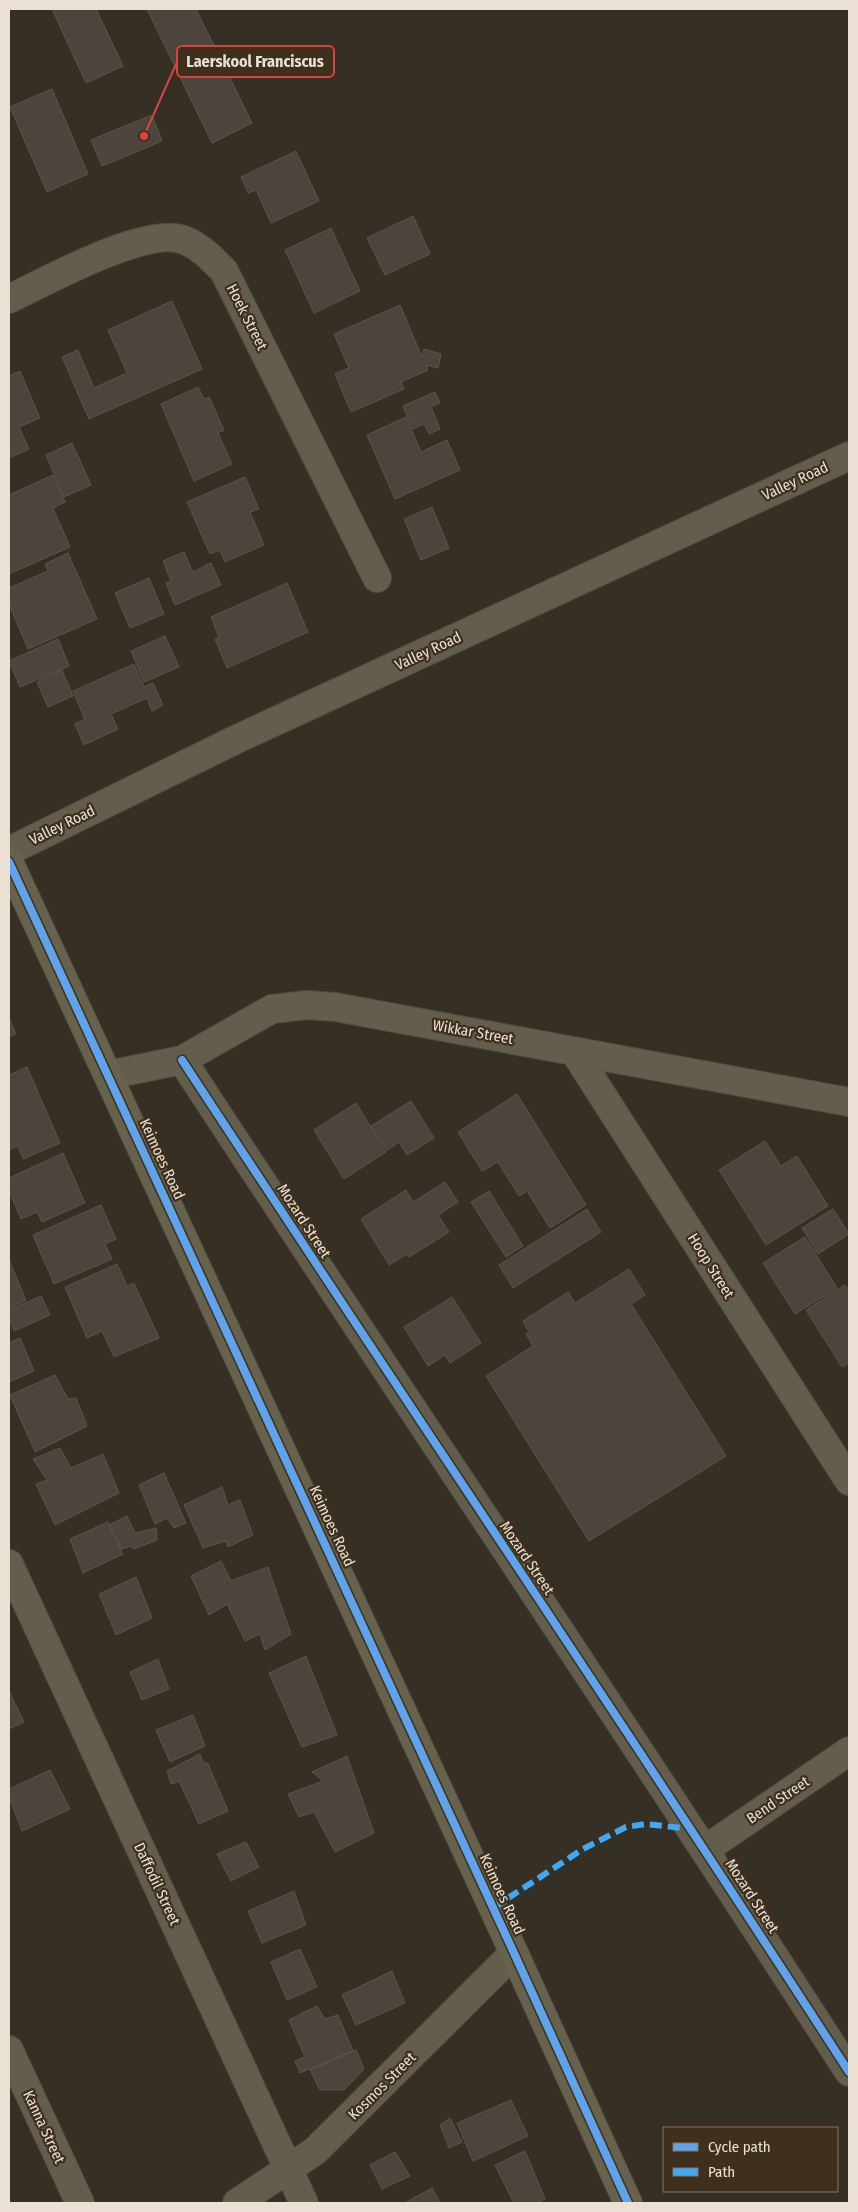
<svg xmlns="http://www.w3.org/2000/svg" width="858" height="2212" font-family="'Fira Sans Condensed',sans-serif">
<rect width="100%" height="100%" fill="#362f24"/>
<!-- building -->
<path fill="#4c443d" stroke="#5c544d" d="M52,9h44l27,57 -37,17z
M147,9h49l56,114 -40,20z
M52,89l36,85 -41,18 -37,-85z
M152,115l10,26 -60,25 -11,-26z
M296,151l23,50 -48,22 -15,-33 -8,3 -7,-16z
M413,216l17,38 -45,21 -18,-37z
M331,228l29,63 -46,22 -29,-63z
M172,301l30,68 -113,50 -27,-62 16,-7 16,38 33,-15 -19,-43z
M400,305l22,52 2,-8 17,5 -3,14 -12,-3 2,5 -27,12 3,7 -53,23 -16,-38 14,-6 -15,-34z
M20,371l20,47 -21,9 10,22 -20,9v-82z
M198,387l6,12 5,-2 15,33 -6,3 14,31 -38,17 -33,-77z
M435,392l5,11 -9,4 9,22 -11,5 -5,-10 -11,5 -10,-23z
M406,417l15,35 26,-12 13,30 -65,29 -28,-64z
M72,443l19,42 -27,12 -18,-42z
M53,475l12,27 -12,6 17,39 -61,27v-79z
M245,477l14,32 -9,3 14,33 -39,17 -5,-12 -10,4 -23,-52z
M432,507l17,41 -28,12 -17,-41z
M184,552l9,20 18,-9 10,22 -46,20 -9,-22 5,-2 -8,-20z
M68,553l29,66 -69,30 -19,-45v-16l39,-17 -3,-7z
M149,578l15,36 -34,14 -15,-35z
M287,583l21,49 -81,36 -12,-29 4,-2 -8,-20z
M165,636l14,31 -35,15 -13,-31z
M58,639l11,27 -49,21 -11,-26z
M134,664l10,23 9,-4 10,22 -11,6 -5,-13 -36,16 7,15 -34,16 -9,-21 10,-5 -12,-28z
M62,670l11,26 -25,11 -11,-25z
M9,1018l7,16 -7,3z
M27,1067l33,76 -37,16 -5,-13 -9,4v-75z
M517,1094l69,111 -36,23 -23,-37 -8,5 -21,-34 -16,9 -24,-39z
M411,1101l23,37 -27,17 -8,-13 -12,8 -16,-24z
M356,1103l30,49 -42,27 -30,-49z
M765,1141l16,25 16,-10 31,50 -62,39 -47,-75z
M63,1153l22,50 -43,19 -5,-10 -16,7 -12,-28v-13z
M445,1182l13,20 -20,13 11,17 -40,25 -2,-3 -18,11 -28,-46 45,-29 7,12z
M489,1191l34,55 -17,11 -35,-55z
M101,1205l15,34 -11,5 7,15 -58,25 -21,-49z
M587,1209l14,23 -88,56 -14,-23z
M833,1209l16,25 -31,20 -16,-26z
M805,1237l32,51 -42,26 -32,-51z
M9,1260l17,40 -17,8z
M117,1264l10,22 7,-3 25,55 -45,19 -12,-26 -15,7 -22,-51z
M629,1269l16,26 -14,9 95,152 -137,85 -103,-165 47,-30 -7,-12 3,-2 -6,-11 45,-29 7,11z
M845,1285l4,7v71l-7,4 -36,-57z
M41,1296l9,19 -36,16 -5,-13v-8z
M452,1297l29,46 -31,20 -5,-8 -17,11 -24,-39z
M20,1338l14,33 -25,11v-39z
M55,1375l13,24 8,-1 11,28 -52,26 -25,-57z
M60,1448l11,20 32,-14 16,39 -64,32 -19,-41 11,-4 -14,-21z
M164,1473l22,50 -12,5 -7,-10 -12,6 -16,-39z
M222,1487l6,18 12,-5 13,35 -25,12 -2,-6 -23,7 -19,-43z
M127,1516l8,17 21,-5 1,12 -23,9 -3,-3 -9,3 -13,-24z
M108,1522l15,32 -40,19 -13,-34z
M221,1561l10,20 37,-14 23,67 -26,16 -5,-16 -15,7 -18,-37 -18,11 -18,-39z
M136,1577l16,41 -36,17 -17,-41z
M306,1656l31,79 -35,12 -33,-74z
M158,1659l11,30 -27,11 -12,-28z
M9,1691l15,31 -15,7z
M193,1715l12,31 -35,16 -14,-32z
M200,1754l3,8 5,2 20,47 -29,13 -20,-43 -8,3 -4,-13z
M347,1756l27,77 -39,19 -21,-40 -15,5 -11,-23 35,-13 -11,-9z
M50,1770l20,39 -48,22 -13,-35v-7z
M246,1842l13,25 -28,14 -14,-27z
M294,1891l12,34 -44,18 -14,-32z
M300,1949l17,38 -30,13 -16,-38z
M392,1971l13,32 -49,22 -14,-30z
M317,2006l8,13 13,-4 15,36 -53,22 -5,-12 10,-4 -16,-37z
M356,2050l8,19 -20,21h-24l-10,-20z
M511,2100l17,36 -55,25 -16,-38z
M450,2118l12,24 -13,6 -9,-23z
M525,2151l20,48 -8,4h-23l-19,-38z
M395,2152l15,24 -28,13 -12,-24z
M432,2188l8,15h-35z"/>
<g fill="none" stroke-linecap="round" stroke-linejoin="round">
<defs>
<path id="street" d="M9,299c36,-17 138,-74 175,-59 16,6 28,19 40,31l153,307
M9,851l228,-112 612,-283
M574,1051l275,430
M182,1060c221,338 448,672 667,1012
M108,1075l74,-15 90,-51 35,-4 28,2 514,95
M9,1564l295,639
M706,1849l143,-98
M9,2050l71,153
M237,2203l78,-52 199,-198"/>
<path id="secondary" d="M9,862l505,1091 114,250"/>
</defs>
<!-- street casing -->
<use href="#street" stroke="#514a42" stroke-width="30"/>
<!-- secondary casing -->
<use href="#secondary" stroke="#514a42" stroke-width="30"/>
<!-- street -->
<use href="#street" stroke="#635e4c" stroke-width="28"/>
<!-- secondary -->
<use href="#secondary" stroke="#67624b" stroke-width="28"/>
<!-- quiet -->
<path stroke="#3fa9f5" stroke-width="6" stroke-dasharray="12 6" stroke-linecap="butt" d="M493,1908l90,-59 43,-22 20,-3 46,5"/>
<defs>
<path id="cycleway" d="M9,862l505,1091 114,250
M182,1060c221,338 448,672 667,1012"/>
</defs>
<!-- cycleway casing -->
<use href="#cycleway" stroke="#3e301c" stroke-width="11"/>
<!-- cycleway -->
<use href="#cycleway" stroke="#60a3ed" stroke-width="8"/>
</g>
<g text-anchor="middle" dominant-baseline="central" stroke-width="4.5" stroke-linejoin="round" paint-order="stroke">
<!-- street labels -->
<g font-size="15" fill="#eae0d4" stroke="#3e301c">
<text transform="translate(247 317) rotate(63)">Hoek Street</text>
<text transform="translate(795 481) rotate(-25)">Valley Road</text>
<text transform="translate(428 651) rotate(-25)">Valley Road</text>
<text transform="translate(62 825) rotate(-26)">Valley Road</text>
<text transform="translate(473 1032) rotate(10)">Wikkar Street</text>
<text transform="translate(162 1159) rotate(65)">Keimoes Road</text>
<text transform="translate(304 1221) rotate(57)">Mozard Street</text>
<text transform="translate(711 1266) rotate(58)">Hoop Street</text>
<text transform="translate(332 1526) rotate(65)">Keimoes Road</text>
<text transform="translate(527 1558) rotate(56)">Mozard Street</text>
<text transform="translate(778 1800) rotate(-34)">Bend Street</text>
<text transform="translate(157 1884) rotate(65)">Daffodil Street</text>
<text transform="translate(502 1894) rotate(65)">Keimoes Road</text>
<text transform="translate(752 1896) rotate(57)">Mozard Street</text>
<text transform="translate(382 2086) rotate(-45)">Kosmos Street</text>
<text transform="translate(44 2127) rotate(65)">Kanna Street</text>
</g>
</g>
<!-- callouts -->
<path fill="none" stroke="#d94442" stroke-width="2" d="M144 136L177 62"/>
<circle fill="#d94442" stroke="#3e301c" stroke-width="2" cx="144" cy="136" r="5"/>
<rect fill="#3e301c" stroke="#d94442" stroke-width="2" x="177" y="46" width="157" height="31" rx="5"/>
<g font-size="16" text-anchor="middle" font-weight="bold" fill="#eae0d4">
<text x="255" y="67">Laerskool Franciscus</text>
</g>
<!-- border -->
<rect width="858" height="2212" fill="none" stroke="#eae0d4" stroke-width="20"/>
<!-- legend -->
<rect x="663" y="2127" width="175" height="65" fill="#3e301c" stroke="#837666"/>
<rect x="673" y="2143" width="25" height="8" fill="#60a3ed" stroke="#837666"/>
<text x="708" y="2152" font-size="15" fill="#eae0d4">Cycle path</text>
<rect x="673" y="2168" width="25" height="8" fill="#3fa9f5" stroke="#837666"/>
<text x="708" y="2177" font-size="15" fill="#eae0d4">Path</text>
</svg>
